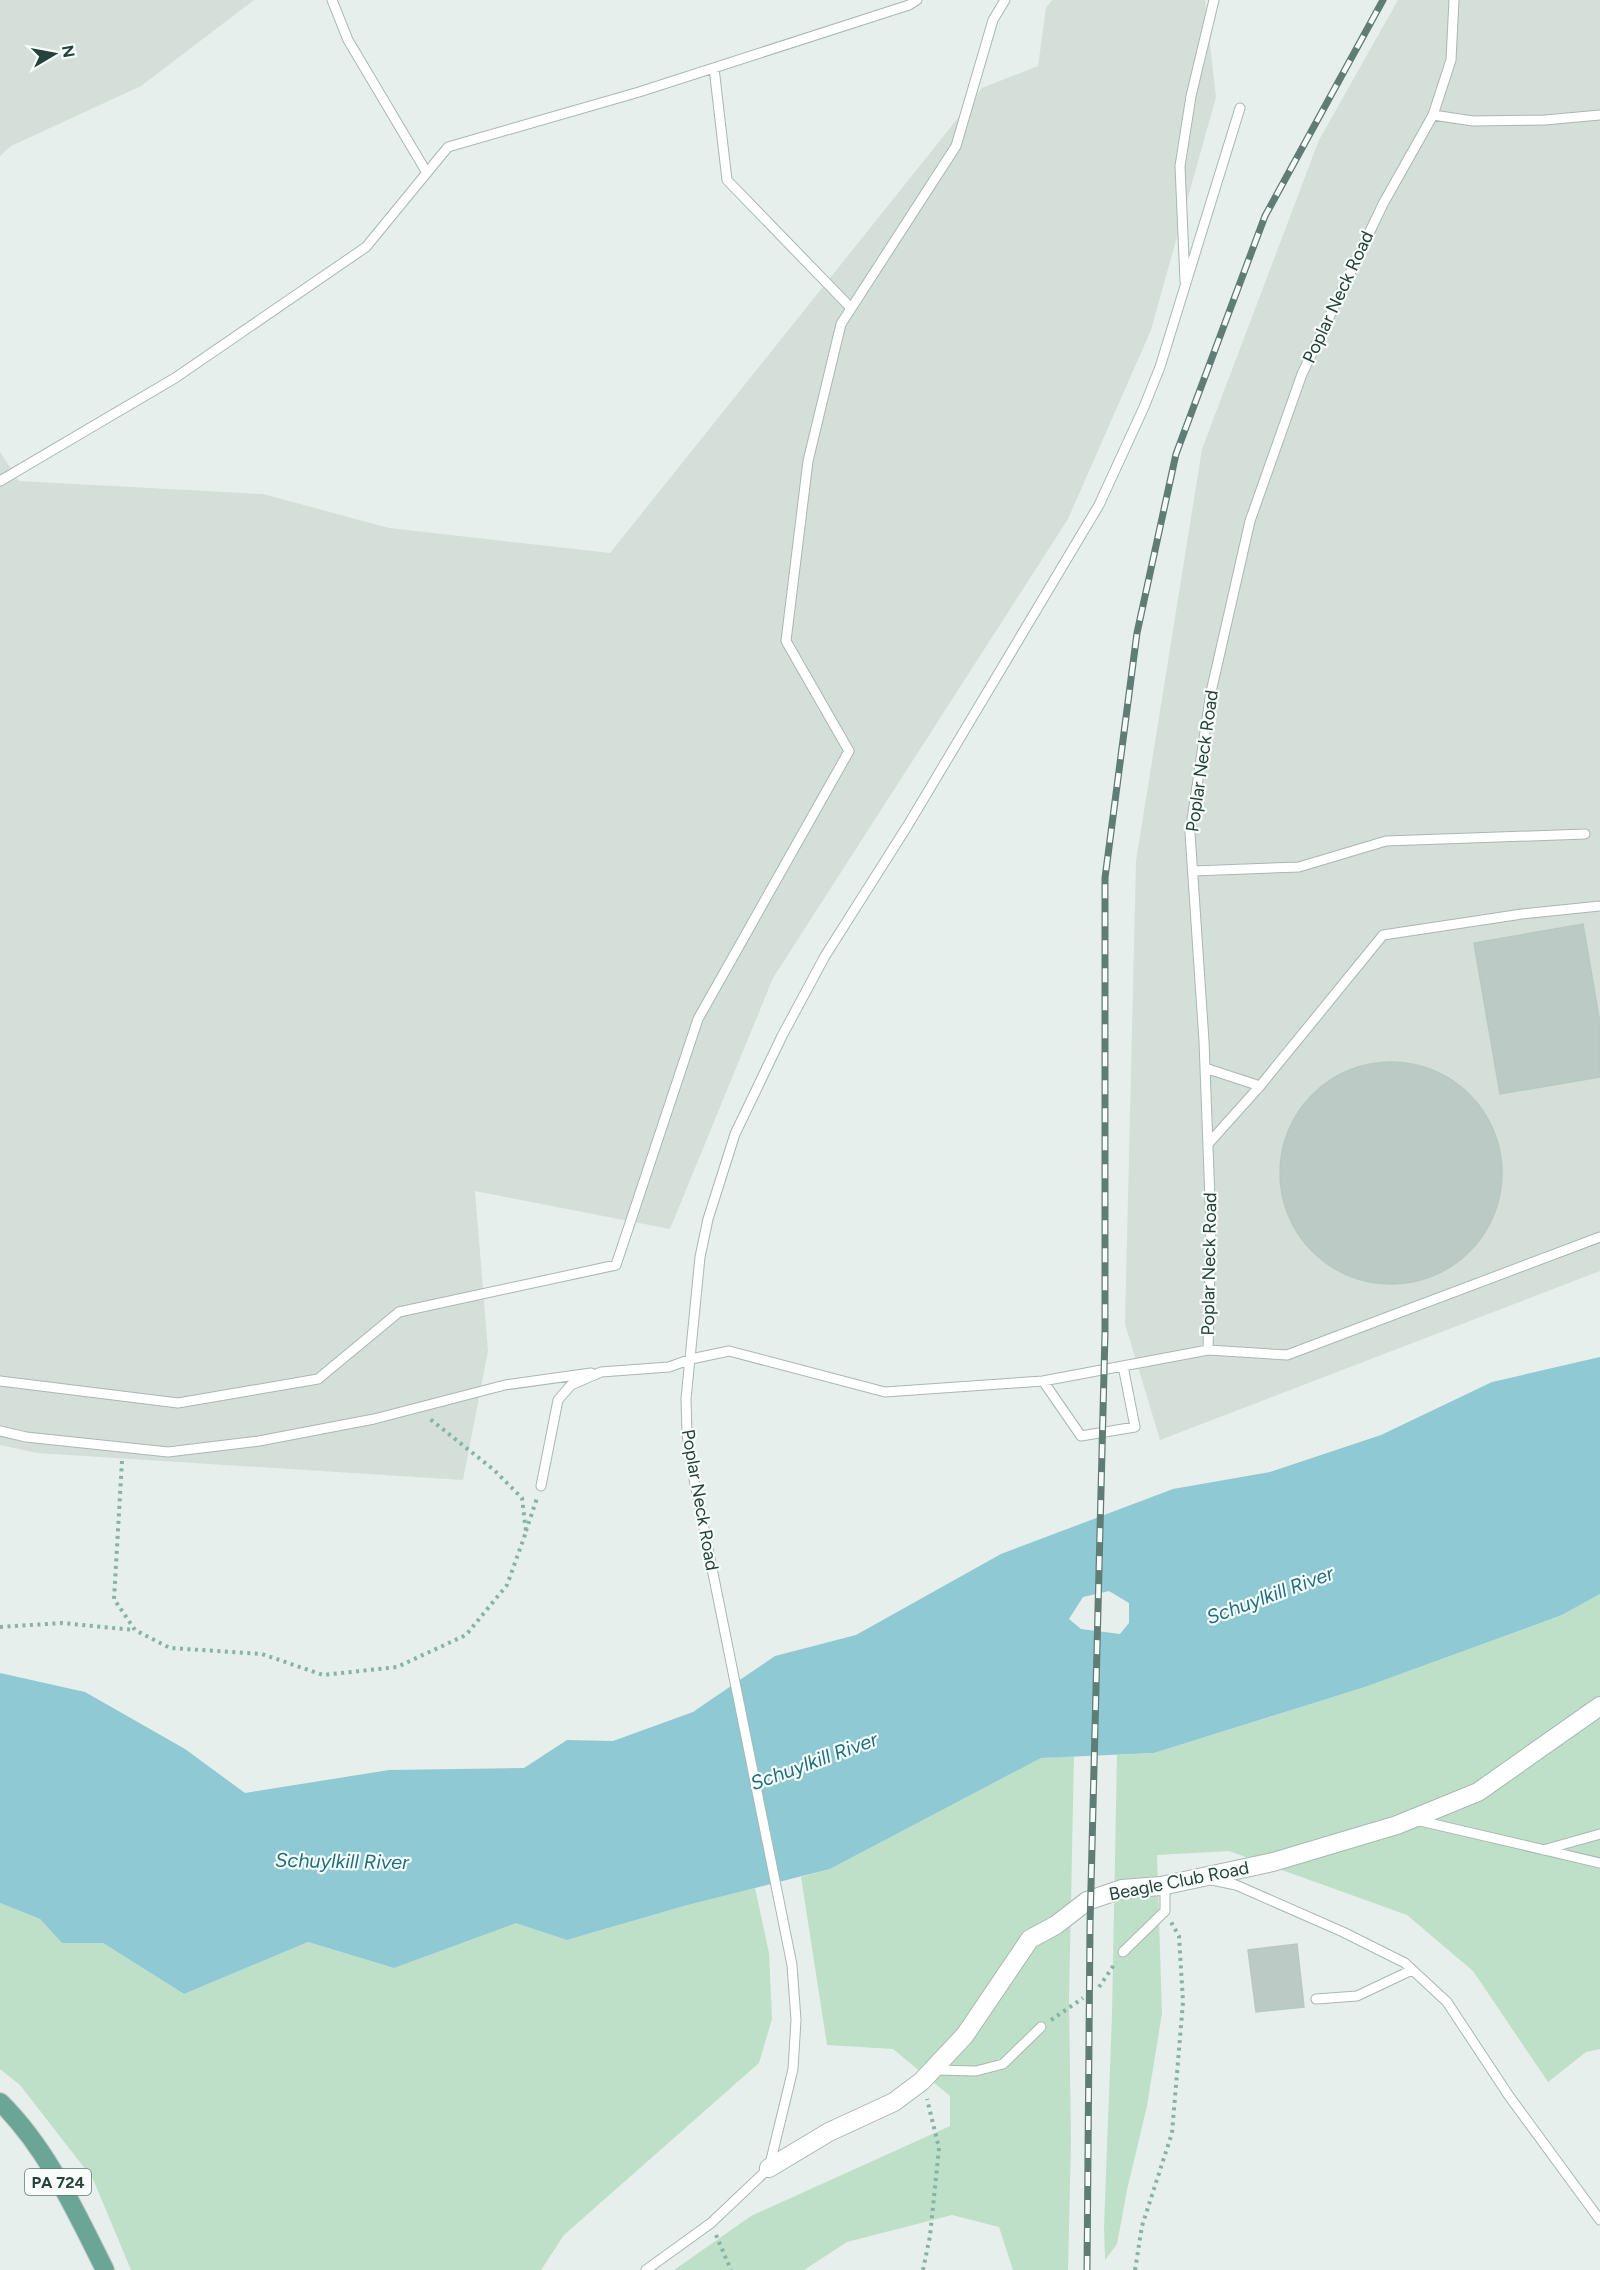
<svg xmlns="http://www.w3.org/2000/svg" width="1600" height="2270" font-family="Figtree,sans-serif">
<rect width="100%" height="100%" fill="#e6efeb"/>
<!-- built -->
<path fill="#d4dfda" d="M0,0h254l-113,86 -130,60 -11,10z
M1052,0h153l11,97 -65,233 -83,189 -295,459 -103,251 -195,-38 13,160 -25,129 -426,-27 -37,-8v-993l19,29 244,13 126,34 221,25 372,-465 56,-22 8,-58z
M1398,0h202v1271l-440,169 -35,-116 11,-463 66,-412 117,-309z"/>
<!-- green -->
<path fill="#bfe0c8" d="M1600,1594v455l-14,3 -38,30 -75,-111 -66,-56 -178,-64 -72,4 5,158 -15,93 -20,84 -10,54 -12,16 -1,-33 8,-212 5,-260 37,-2 211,-66 197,-72z
M1074,1756l-5,243 2,143 -3,128h-55l-14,-43 -47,-12 -105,27 -43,28h-130l77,-54 199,-90v-30l-57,-47 -66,-4 -26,-168 29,-8 211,-111z
M755,1888l14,65 3,66 -13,44 -195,172 -23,35h-410l-38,-91 -73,-94 -20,-16v-166l40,16 22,24h41l81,51 124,-52 86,26 122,-46 51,18 117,-34z"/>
<!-- water -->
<path fill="#8ec9d4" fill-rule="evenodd" d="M1600,1357v237l-38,21 -197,72 -211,66 -113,5 -211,111 -146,37 -117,34 -51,-17 -122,45 -86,-26 -124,52 -81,-51h-41l-22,-24 -40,-16v-230l85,19 100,57 60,44 144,-23 135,-2 43,-28 46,1 80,-29 82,-56 81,-21 145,-81 172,-65 97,-17 111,-37 111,-53zM1109,1591l20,12v20l-9,11 -39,-5 -12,-10 14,-22z"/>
<!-- building -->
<path fill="#bbcac4" stroke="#b8c9c2" stroke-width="1.5" d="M1583,924l17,99v54l-100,17 -26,-151z
M1280 1173a111 111 0 1 1 222 0a111 111 0 1 1-222 0Z
M1297,1944l7,63 -48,5 -8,-62z"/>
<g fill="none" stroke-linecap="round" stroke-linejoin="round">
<defs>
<path id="lane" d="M332,0l16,40 79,133
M714,68l13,112 124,128
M1433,115l40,6 72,-1 55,-5
M1185,281l-5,-115 11,-70 23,-96
M0,481l175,-103 191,-131 82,-100 191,-55 270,-87 8,-5
M1193,871l106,-4 87,-26 199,-7
M1205,1068l55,18
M1208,1144l52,-58 123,-151 139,-21 78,-8
M1208,1350l79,5 313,-118
M0,1381l178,22 140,-24 81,-67 217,-47 82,-246 151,-268 -63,-110 22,-180 33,-137 115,-178 37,-126 12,-20
M1043,1381l38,55 54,-9 -12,-61
M0,1431l26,6 142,15 91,-11 115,-22 131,-34 86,-12
M541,1486l17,-86 13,-15 30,-13 68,-5 22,-8 38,-8 156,41 158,-11 165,-31 3,-123 -7,-186 -14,-208 21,-141 39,-171 52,-147 81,-170 50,-89 18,-55 3,-60
M1416,1820l184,43
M1543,1850l57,-16
M1212,1880l24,5 107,47 62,31 42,39 62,94 91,124
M1123,1952l42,-41v-26
M1316,1999l41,-3 55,-26
M935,2070l41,1 27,-7 38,-37
M646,2270l65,-47 58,-55 24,-99 3,-49 -4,-55 -99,-491 -6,-40 -1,-35 14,-142 8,-38 27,-85 47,-98 43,-80 83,-131 191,-320 45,-98 16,-40 80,-259"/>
<path id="street" d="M769,2168l60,-36 65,-30 28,-21 43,-46 65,-96 26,-14 31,-24 35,-12 39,-3 112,-24 124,-37 81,-33 122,-86"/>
<path id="primary" d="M0,2102c47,46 76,110 105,168"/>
</defs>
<!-- lane casing -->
<use href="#lane" stroke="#a8b8b2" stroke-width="11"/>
<!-- street casing -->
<use href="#street" stroke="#a8b8b2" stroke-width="20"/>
<!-- primary casing -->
<use href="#primary" stroke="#c2cac8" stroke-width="20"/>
<!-- path -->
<path stroke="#86b3a5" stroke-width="4" stroke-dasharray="3 4.5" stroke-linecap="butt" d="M122,1461l-8,138 21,31 35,18 92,6 61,21 74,-8 69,-32 41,-50 19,-53 -4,-34 -28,-28 -64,-51
M526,1531l11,-33
M0,1627l62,-4 72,7
M1099,1987l17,-25
M1051,2020l32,-22
M716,2235l15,35
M923,2270l7,-34 9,-88 -12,-49
M1135,2270l7,-44 30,-93 11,-131 -4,-66 -8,-14"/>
<!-- lane -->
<use href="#lane" stroke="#fff" stroke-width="9"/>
<!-- street -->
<use href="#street" stroke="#fff" stroke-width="18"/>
<!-- primary -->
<use href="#primary" stroke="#6aa596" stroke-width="18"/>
<defs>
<path id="rail" d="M1087,2270l3,-344 15,-593v-455l32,-245 39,-179 89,-238 118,-216"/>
</defs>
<!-- rail casing -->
<use href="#rail" stroke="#5f7d75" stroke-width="7"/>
<!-- rail -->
<use href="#rail" stroke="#f7fbf9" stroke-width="4.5" stroke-dasharray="14" stroke-linecap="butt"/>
</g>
<g text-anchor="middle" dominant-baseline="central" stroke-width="4.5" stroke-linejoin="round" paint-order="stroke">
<!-- shield labels -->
<rect fill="#f7fbf9" stroke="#637a73" stroke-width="1.5" x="25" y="2169" width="66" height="26" rx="4.5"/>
<g font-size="16" font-weight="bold" fill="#24423a">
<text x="58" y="2182">PA 724</text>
</g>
<!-- street labels -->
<g font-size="18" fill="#24423a" stroke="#f7fbf9">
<text transform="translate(1338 297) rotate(-65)">Poplar Neck Road</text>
<text transform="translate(1202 761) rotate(-82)">Poplar Neck Road</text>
<text transform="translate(1209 1264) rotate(-89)">Poplar Neck Road</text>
<text transform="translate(700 1500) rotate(80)">Poplar Neck Road</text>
<text transform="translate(1179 1881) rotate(-11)">Beagle Club Road</text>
</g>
<!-- water labels -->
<g font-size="20" font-style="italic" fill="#1c6f80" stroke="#f7fbf9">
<text transform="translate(1270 1595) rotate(-20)">Schuylkill River</text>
<text transform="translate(814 1761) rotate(-20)">Schuylkill River</text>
<text transform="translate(342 1861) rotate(1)">Schuylkill River</text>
</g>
</g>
<!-- north arrow -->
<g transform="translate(54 54) rotate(80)" stroke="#f7fbf9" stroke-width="4.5" paint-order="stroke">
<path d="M0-4.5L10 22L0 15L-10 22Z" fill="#24423a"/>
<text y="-9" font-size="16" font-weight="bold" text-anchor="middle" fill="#24423a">N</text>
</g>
</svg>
